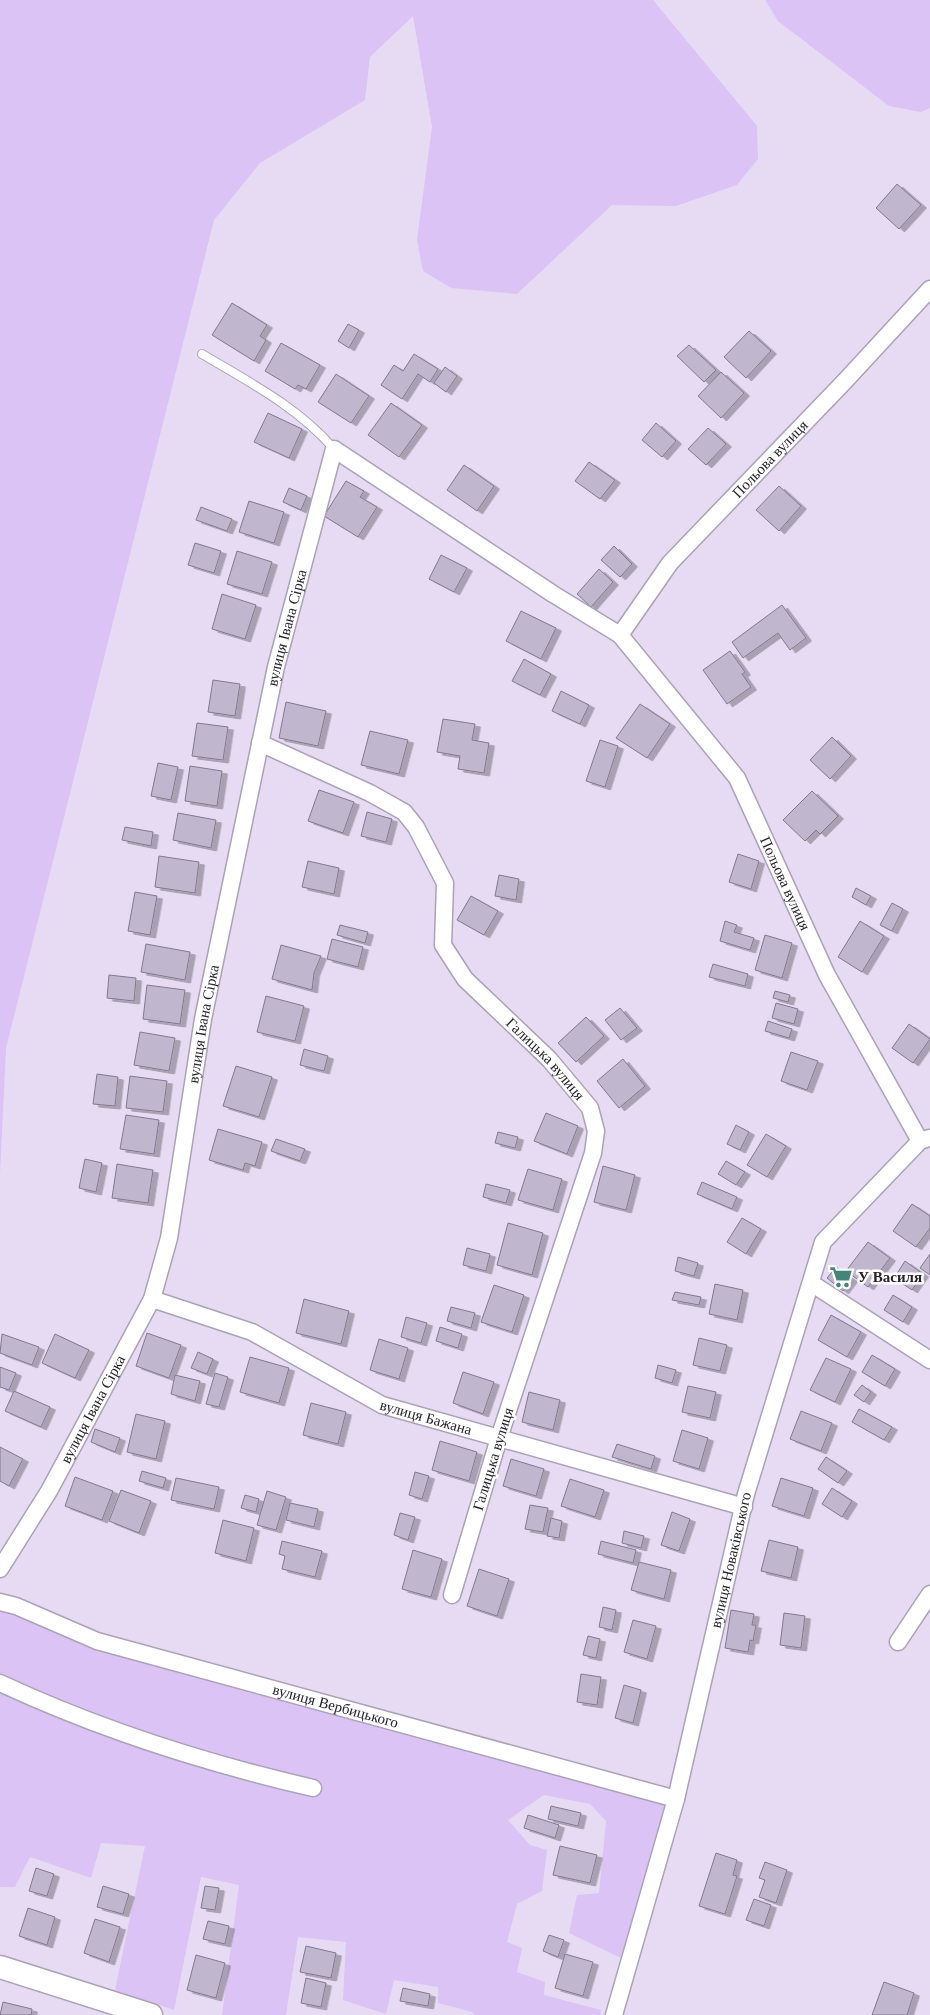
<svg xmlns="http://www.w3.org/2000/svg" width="930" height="2015" font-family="Georgia,serif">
<defs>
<filter id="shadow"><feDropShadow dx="5.5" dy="3" stdDeviation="0" flood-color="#0004"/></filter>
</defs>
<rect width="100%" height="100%" fill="#e6dbf3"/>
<!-- green -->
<path fill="#dbc3f5" d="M0,0h653l104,126 1,33 -21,26 -61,21 -64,-1 -95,89 -66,-6 -28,-17 -6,-31 15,-113 -19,-111 -43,41 -5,43 -105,63 -46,57 -208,828 -6,126z
M765,0h165v108l-9,4 -32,-6 -111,-85z
M0,1608l551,157 121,23 -51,170 -52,-25 8,-38 22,-2 7,-72 -16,-17 -46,-9 -36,25 22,25 17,5 -5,41 -25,13 -10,38 15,6 -5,24 28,10 -1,13 57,15 -1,5h-125l-3,-3 -34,-9v-16l-44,-7 -8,34 -43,-14 3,-58 -48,-5 -12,78h-64l17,-130 -38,-8 -27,133 -59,-20 30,-144 -44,-3 -10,35 -61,-21 -15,30h-15z"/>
<!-- building -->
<path fill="#c0b6cd" stroke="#82798e" filter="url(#shadow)" d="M897,184l24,21 -22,24 -23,-21z
M232,303l35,22 -7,11 6,4 -12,21 -42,-26z
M348,324l11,6 -10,18 -11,-7z
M749,331l22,20 -25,27 -22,-21z
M281,343l39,22 -14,24 -8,-4 -3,4 -30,-18z
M689,345l27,25 -12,12 -27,-26z
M414,354l24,15 -8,13 -12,-8 -16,25 -21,-14 13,-20 9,6z
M445,367l12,9 -11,16 -12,-9z
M721,372l23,21 -23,25 -23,-22z
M336,374l33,22 -18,27 -33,-21z
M391,403l31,22 -23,32 -31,-22z
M268,413l34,16 -13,29 -35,-16z
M656,423l20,18 -14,16 -20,-17z
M708,428l18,16 -20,21 -18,-16z
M589,462l26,18 -15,19 -25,-18z
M464,465l30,21 -17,25 -30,-21z
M346,481l18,10 -4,6 17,10 -19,30 -34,-21z
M779,486l22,20 -22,25 -23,-21z
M289,488l18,8 -6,14 -18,-8z
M249,501l35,11 -10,31 -35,-11z
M201,507l31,12 -5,12 -31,-11z
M195,543l26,8 -7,22 -26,-8z
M614,546l18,18 -12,13 -19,-17z
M237,551l35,11 -10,32 -35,-10z
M441,555l26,13 -13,24 -25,-13z
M599,569l14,13 -22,25 -14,-13z
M222,594l34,11 -11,34 -33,-10z
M782,605l24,33 -16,12 -12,-17 -35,25 -11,-16z
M521,611l35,17 -15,31 -35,-18z
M730,651l15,21 -3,2 9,13 -24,17 -24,-34z
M524,659l27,15 -11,21 -28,-14z
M213,680l27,4 -5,32 -27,-4z
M561,691l28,14 -9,19 -28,-13z
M286,702l40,9 -8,35 -39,-8z
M640,704l30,20 -23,34 -31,-20z
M443,719l32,5 -3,16 17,3 -5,30 -26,-4 2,-13 -23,-4z
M197,723l31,4 -5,33 -31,-4z
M370,731l38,9 -9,34 -38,-9z
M832,737l19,19 -21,23 -20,-19z
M600,740l18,6 -13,41 -19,-6z
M158,763l20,4 -7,33 -20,-4z
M190,766l32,5 -5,35 -32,-5z
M319,790l35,12 -11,31 -35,-12z
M812,791l26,25 -18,18 -4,-4 -11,11 -22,-21z
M367,812l25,7 -6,23 -25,-6z
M178,813l38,7 -5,28 -38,-8z
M125,827l28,5 -2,14 -29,-6z
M738,854l21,7 -8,28 -22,-7z
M159,856l40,6 -4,31 -40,-6z
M308,861l31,7 -5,26 -32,-7z
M499,875l20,4 -3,21 -21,-4z
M856,888l15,8 -5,9 -14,-8z
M135,892l22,4 -7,39 -22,-4z
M471,896l27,15 -14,24 -27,-15z
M892,903l11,6 -11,22 -12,-6z
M725,921l12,4 -3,7 20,6 -4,12 -30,-9z
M860,921l24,15 -22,36 -24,-15z
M340,925l28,7 -3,11 -28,-8z
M765,935l27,8 -10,35 -27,-8z
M332,939l31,8 -5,20 -31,-8z
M146,944l44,8 -5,28 -44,-8z
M281,945l40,11 -7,17 -2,17 -40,-11z
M713,964l35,10 -3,12 -36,-9z
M109,975l27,3 -2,23 -27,-3z
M147,985l38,5 -5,34 -37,-5z
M775,991l15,4 -2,7 -15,-4z
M266,996l38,10 -9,35 -38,-9z
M776,1003l22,6 -4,15 -22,-6z
M620,1008l17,20 -16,12 -16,-20z
M586,1017l18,19 -28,26 -18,-19z
M768,1021l24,8 -3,9 -24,-7z
M909,1024l21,15 -17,24 -21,-15z
M140,1032l35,6 -6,33 -35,-6z
M304,1049l24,7 -4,15 -24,-6z
M791,1052l27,9 -11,29 -26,-9z
M623,1059l22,27 -26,22 -22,-27z
M236,1066l36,11 -13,40 -36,-11z
M97,1074l21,3 -3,29 -22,-2z
M130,1076l37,5 -4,31 -37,-4z
M546,1113l32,13 -11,28 -33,-13z
M126,1115l33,5 -5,34 -34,-5z
M736,1125l13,7 -9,18 -13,-6z
M218,1129l44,13 -7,24 -10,-3 -2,7 -34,-10z
M498,1132l20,5 -3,11 -20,-5z
M766,1134l20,12 -19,31 -20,-12z
M276,1139l29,10 -5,12 -29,-10z
M85,1159l17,4 -6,29 -17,-4z
M726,1161l19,11 -9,13 -18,-11z
M117,1164l36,6 -5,33 -36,-5z
M603,1166l32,9 -9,35 -32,-8z
M528,1169l34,10 -9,31 -35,-10z
M702,1182l35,15 -5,12 -35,-15z
M486,1184l24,6 -4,13 -23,-6z
M912,1204l18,12v12l-14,19 -23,-16z
M742,1218l19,11 -15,25 -19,-12z
M508,1223l35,10 -11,42 -35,-10z
M868,1242l22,16 -22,29 -22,-16z
M467,1248l23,6 -4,17 -23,-6z
M930,1254v21l-10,-7z
M678,1257l20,6 -4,13 -19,-5z
M905,1261l18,13 -11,16 -18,-12z
M836,1267l16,12 -9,12 -16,-13z
M715,1284l28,6 -6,30 -28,-6z
M494,1285l30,10 -12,37 -31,-10z
M675,1292l26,5 -2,8 -27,-5z
M893,1295l19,12 -9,15 -19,-12z
M304,1299l45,12 -8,33 -45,-11z
M451,1307l24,6 -4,15 -24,-7z
M831,1315l30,17 -14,25 -29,-17z
M406,1317l21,6 -6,20 -20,-6z
M440,1327l22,7 -4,14 -22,-7z
M147,1333l34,12 -12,33 -33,-12z
M2,1334l37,13 -7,18 -32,-12z
M55,1334l34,16 -14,28 -33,-15z
M699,1338l28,7 -7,26 -27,-6z
M379,1339l29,9 -9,31 -29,-9z
M198,1352l15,7 -6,15 -16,-6z
M872,1355l23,14 -10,17 -23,-14z
M250,1357l39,11 -10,35 -39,-11z
M826,1358l25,11 -16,33 -25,-12z
M658,1365l18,5 -4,13 -17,-5z
M0,1367l16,6 -7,17 -9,-3z
M463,1372l31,10 -11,32 -30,-11z
M215,1373l13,4 -9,30 -13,-3z
M175,1375l25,6 -5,20 -24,-7z
M862,1385l9,7 -7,10 -10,-7z
M688,1386l28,6 -6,26 -28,-6z
M14,1391l36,16 -9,20 -36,-16z
M529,1392l31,8 -7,30 -31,-8z
M311,1403l35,9 -8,32 -35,-9z
M859,1409l33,18 -8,13 -32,-18z
M801,1411l31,12 -11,28 -31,-12z
M136,1414l29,7 -9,38 -29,-7z
M95,1429l25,9 -5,14 -24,-10z
M682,1430l26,8 -9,31 -26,-8z
M440,1441l37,11 -8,29 -37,-11z
M617,1444l38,12 -4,13 -39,-12z
M0,1447l23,12 -14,27 -9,-5z
M826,1457l21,14 -9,12 -20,-14z
M511,1459l33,10 -8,27 -33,-10z
M142,1471l24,7 -3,10 -24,-7z
M415,1472l14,4 -7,23 -13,-4z
M75,1477l38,14 -11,29 -37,-14z
M176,1478l43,9 -5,22 -43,-9z
M781,1478l32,10 -9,28 -32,-10z
M570,1479l34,11 -9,27 -34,-11z
M832,1488l20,13 -10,16 -20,-13z
M121,1490l30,11 -12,32 -30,-12z
M267,1491l19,6 -10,33 -19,-5z
M245,1495l14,4 -3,13 -15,-4z
M290,1503l28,6 -4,18 -28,-7z
M530,1505l18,3 -5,24 -18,-3z
M672,1512l18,7 -11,32 -18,-6z
M400,1513l15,4 -7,23 -14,-5z
M551,1518l11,3 -3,17 -12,-2z
M223,1520l31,8 -8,33 -31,-8z
M624,1531l20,5 -3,12 -19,-5z
M769,1540l29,7 -7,31 -30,-7z
M282,1541l40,10 -7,26 -33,-8 3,-13 -6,-2z
M601,1541l35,9 -3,13 -35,-9z
M413,1550l29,9 -11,38 -29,-8z
M639,1562l32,8 -7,29 -33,-9z
M479,1569l30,10 -12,37 -30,-10z
M603,1607l13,3 -4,20 -13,-3z
M731,1610l23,4 -2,11h4l-3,16 -3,-1 -2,12 -23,-4z
M784,1613l21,3 -4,32 -21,-3z
M633,1620l23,6 -9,33 -23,-7z
M588,1636l12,3 -4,19 -13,-3z
M581,1674l20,3 -4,28 -20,-3z
M624,1685l17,5 -8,33 -18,-5z
M551,1806l30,7 -3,13 -30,-7z
M528,1815l31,10 -4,13 -31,-10z
M560,1846l37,9 -7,28 -37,-8z
M716,1853l21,7 -4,15 4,1 -12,38 -26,-8z
M765,1862l22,8 -11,33 -17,-6 6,-17 -6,-2z
M36,1868l18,6 -7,22 -18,-5z
M103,1886l26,8 -6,20 -26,-7z
M205,1886l14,2 -4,22 -14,-2z
M754,1899l17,6 -7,21 -18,-6z
M28,1908l27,9 -8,28 -28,-9z
M95,1919l25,8 -11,35 -25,-9z
M208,1921l21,5 -4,18 -22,-5z
M549,1935l15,5 -6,17 -15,-6z
M306,1946l30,7 -5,25 -31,-6z
M565,1954l28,8 -10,34 -28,-8z
M196,1955l29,8 -9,35 -29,-8z
M306,1978l20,5 -5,24 -20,-4z
M884,1982l30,11 -7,22h-35z
M403,1988l27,6 -2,12 -28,-5z
M3,2002l29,7 -1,6h-31z"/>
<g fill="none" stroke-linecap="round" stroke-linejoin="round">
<defs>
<path id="lane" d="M202,354c47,28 96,53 132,95"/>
<g id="street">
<path id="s1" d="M620,635l50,-72 175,-182 85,-92"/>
<path id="s2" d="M260,743l110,50 34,19 12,15 29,56 -2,62 22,34 84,80 41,49 6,23 -3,22 -94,285 -47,157"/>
<path d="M811,1283l119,77"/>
<path id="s3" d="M152,1299l100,33 130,73 362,102"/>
<path id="s4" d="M0,1569l49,-78 103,-192 17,-61 34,-219 73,-352 58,-218 219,145 67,41 117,143 90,197 93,166"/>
<path id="s5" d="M0,1602l16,4 81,35 579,158"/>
<path d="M898,1642l32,-48"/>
<path d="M0,1683c101,47 205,80 313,105"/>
<path id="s6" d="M614,2015l62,-216 70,-305 77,-252 97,-101 9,-3"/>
</g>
<path id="secondary" d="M0,1967l151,48"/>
</defs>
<!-- lane casing -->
<use href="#lane" stroke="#aca2b8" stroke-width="10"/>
<!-- street casing -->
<use href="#street" stroke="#aca2b8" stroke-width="19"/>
<!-- secondary casing -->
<use href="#secondary" stroke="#aca2b8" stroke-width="25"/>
<!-- lane -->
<use href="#lane" stroke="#fff" stroke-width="8"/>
<!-- street -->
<use href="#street" stroke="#fff" stroke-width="16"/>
<!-- secondary -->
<use href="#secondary" stroke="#fff" stroke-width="22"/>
</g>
<!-- icons -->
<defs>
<symbol id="supermarket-bare" viewBox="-9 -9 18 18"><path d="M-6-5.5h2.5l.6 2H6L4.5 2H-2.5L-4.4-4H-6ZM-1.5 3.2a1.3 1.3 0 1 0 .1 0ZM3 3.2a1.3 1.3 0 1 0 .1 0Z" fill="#438578" stroke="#fff" stroke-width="2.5" paint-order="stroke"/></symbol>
</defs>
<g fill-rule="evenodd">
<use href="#supermarket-bare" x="825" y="1261" width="32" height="32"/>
</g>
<g text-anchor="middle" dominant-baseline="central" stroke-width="5" stroke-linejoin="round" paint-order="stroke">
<!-- street labels -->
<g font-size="15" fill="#27232c" stroke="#fff">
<text stroke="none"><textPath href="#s1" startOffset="232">Польова вулиця</textPath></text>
<text stroke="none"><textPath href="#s4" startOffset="995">вулиця Івана Сірка</textPath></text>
<text stroke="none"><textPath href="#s4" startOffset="1822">Польова вулиця</textPath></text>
<text stroke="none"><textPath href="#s4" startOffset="590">вулиця Івана Сірка</textPath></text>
<text stroke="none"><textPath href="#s2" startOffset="458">Галицька вулиця</textPath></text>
<text stroke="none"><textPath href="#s4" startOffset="185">вулиця Івана Сірка</textPath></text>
<text stroke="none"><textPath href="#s3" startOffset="300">вулиця Бажана</textPath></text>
<text transform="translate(493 1459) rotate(-73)">Галицька вулиця</text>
<text stroke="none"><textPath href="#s6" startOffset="470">вулиця Новаківського</textPath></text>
<text stroke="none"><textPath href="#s5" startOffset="352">вулиця Вербицького</textPath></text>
</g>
<!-- poi labels -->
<g font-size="15" font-weight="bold" fill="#27232c" stroke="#fff" text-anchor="start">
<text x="858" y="1277">У Василя</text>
</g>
</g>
</svg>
